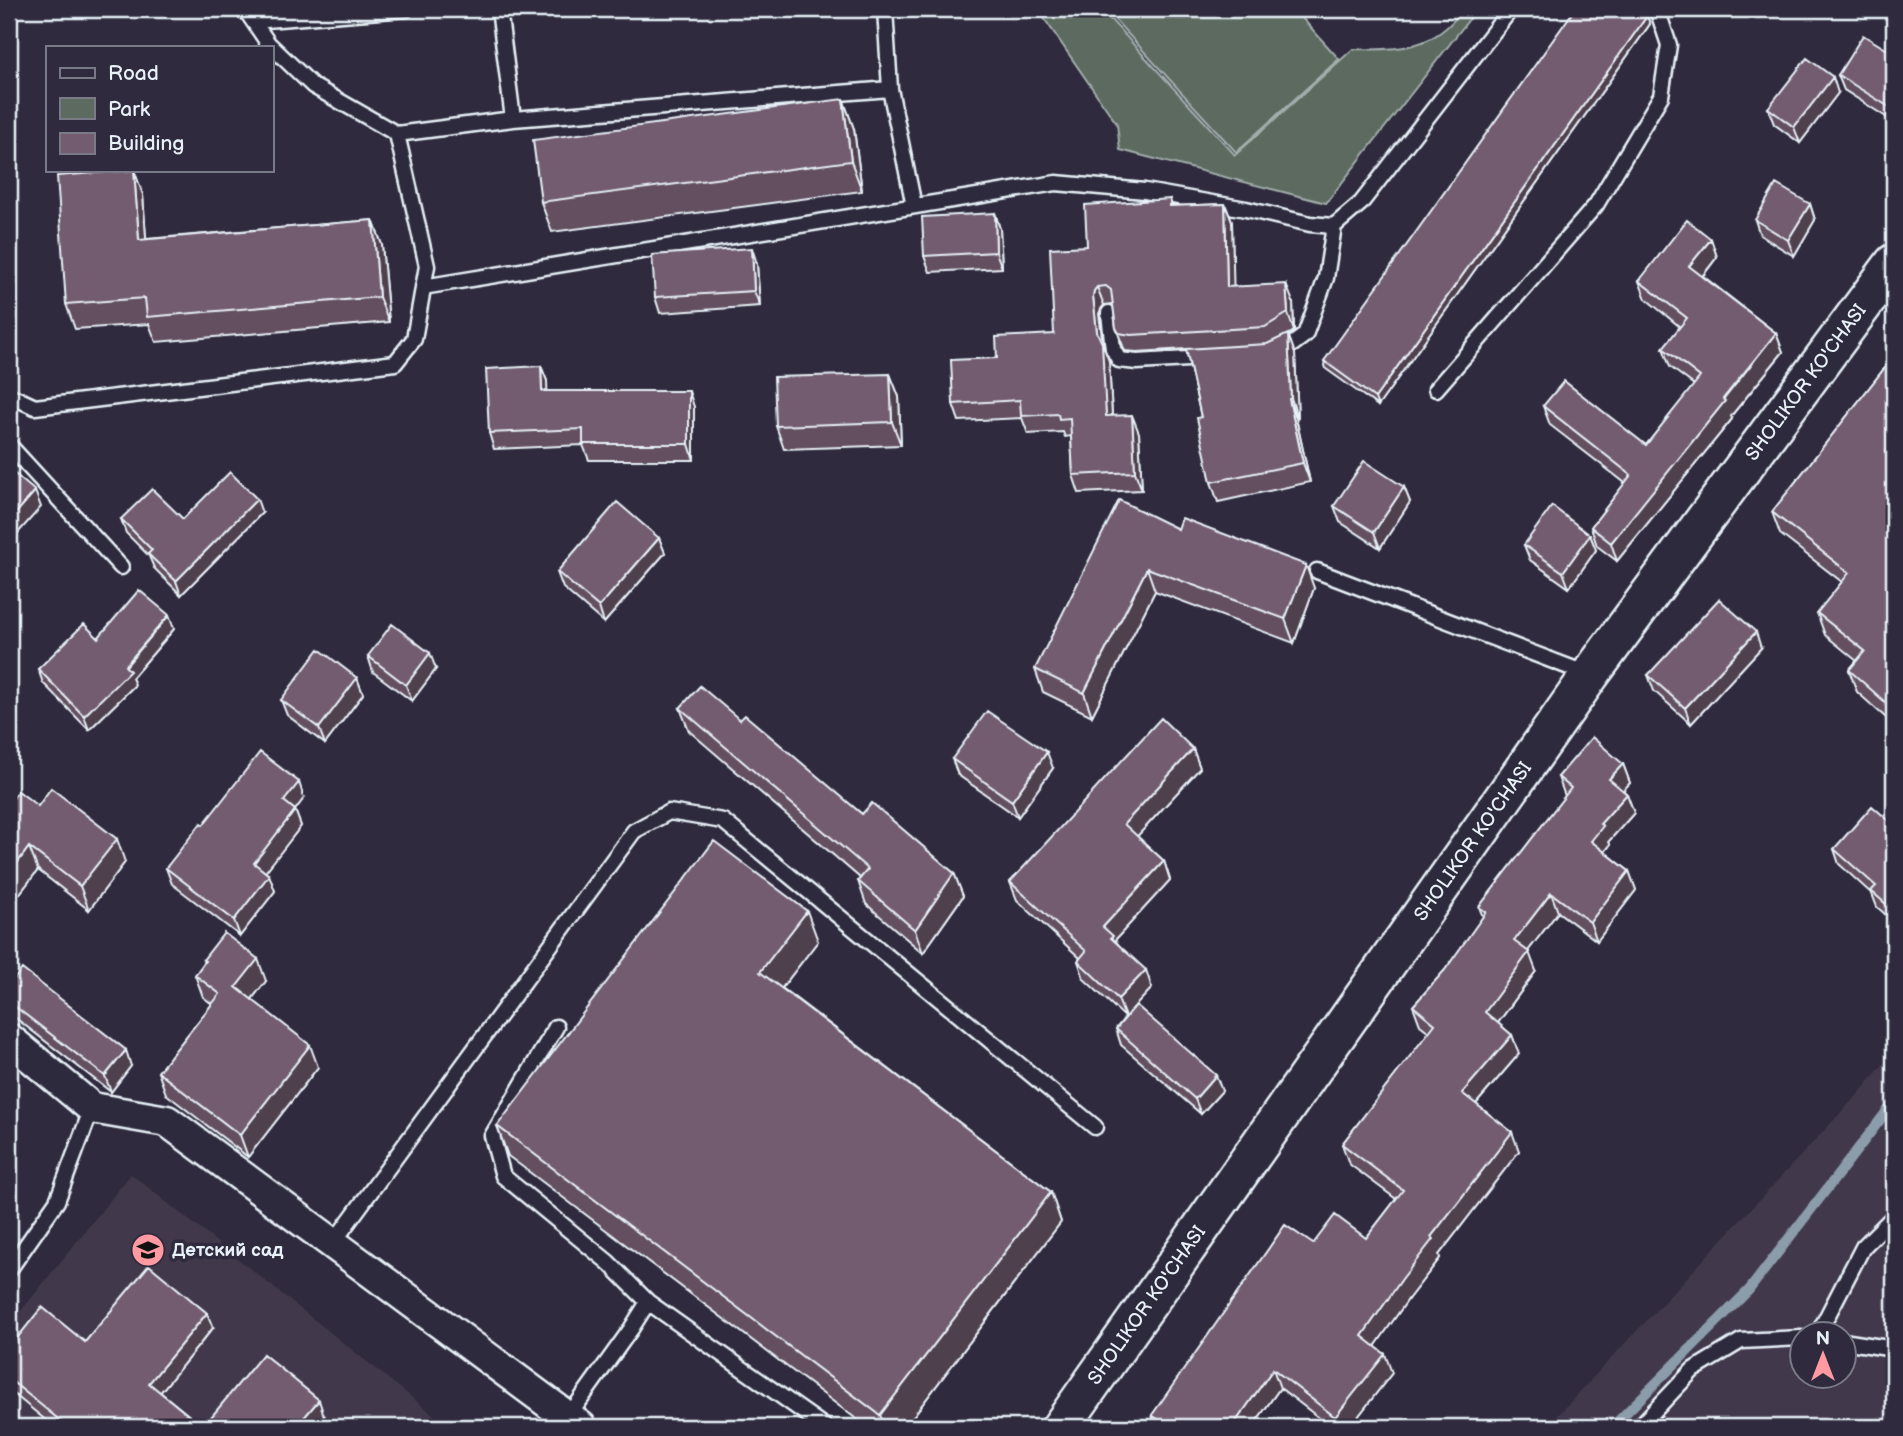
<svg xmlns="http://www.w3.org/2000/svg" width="1903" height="1436" font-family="'Balsamiq Sans',sans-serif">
<rect width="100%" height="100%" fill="#2f2a3d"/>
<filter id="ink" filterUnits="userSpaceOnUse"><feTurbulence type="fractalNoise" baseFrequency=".0143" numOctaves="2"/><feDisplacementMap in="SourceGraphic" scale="14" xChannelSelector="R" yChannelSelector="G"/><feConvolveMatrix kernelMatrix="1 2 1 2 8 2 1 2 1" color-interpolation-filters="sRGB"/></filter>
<g filter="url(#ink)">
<!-- built -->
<path fill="#43394c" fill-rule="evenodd" d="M1894,1051v376h-347l316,-338zM1801,1334h42v42h-42z
M131,1174l318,253h-440v-101z"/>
<!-- green -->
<path fill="#5c6a60" stroke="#a2aeac" stroke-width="2" d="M1020,9h81l134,146 118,-106c43,2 84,0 109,-40h15l-151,194 -206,-53 -3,-26 -76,-110z
M1105,9h189l45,50 -103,93z"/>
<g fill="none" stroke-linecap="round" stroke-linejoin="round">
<!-- stream -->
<path stroke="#8b9cab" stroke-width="10" d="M1612,1427l137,-137 145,-188"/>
<defs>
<path id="service" d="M499,9l14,110
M885,9l5,80 24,117
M253,21l153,-12
M397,134l116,-15 377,-30
M423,287l633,-104 89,8 101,18 64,15 24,2 27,-23 150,-194
M1109,313l4,36 6,11 18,2 69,-4
M1275,353l18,-9 12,-9 21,-57 8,-52
M1436,389l160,-184 65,-109 8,-51 -12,-36
M9,395l26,12 360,-44 19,-24 13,-73 -30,-132 -84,-48 -45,-43 -23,-34
M9,445l112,122
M1317,571l273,104
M556,1027l-64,109 11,40 105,86 40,40 -17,27 -63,88
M333,1243l301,-412 35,-19 54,9 372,306
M9,1270l48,-69 35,-93
M648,1302l177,125
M1818,1334l45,-87 31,-31
M1843,1341l51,8
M1639,1427l54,-57 48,-29 60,-3"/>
<path id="minor" d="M9,1039l83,69 75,13 414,306"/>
<g id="tertiary">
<path id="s1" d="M1061,1427l529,-752 304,-412"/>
</g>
</defs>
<!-- service casing -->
<use href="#service" stroke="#e8f1f8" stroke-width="19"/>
<!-- minor casing -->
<use href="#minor" stroke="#e8f1f8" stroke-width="35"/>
<!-- tertiary casing -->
<use href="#tertiary" stroke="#e8f1f8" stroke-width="42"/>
<!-- service -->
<use href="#service" stroke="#2f2a3d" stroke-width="14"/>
<!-- minor -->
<use href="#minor" stroke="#2f2a3d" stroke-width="30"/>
<!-- tertiary -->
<use href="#tertiary" stroke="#2f2a3d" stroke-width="37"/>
</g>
<!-- wall -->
<path fill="#634f5f" stroke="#e8f1f8" stroke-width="2" d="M1747,9h17l-5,7z
M1647,16l3,8 -272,382 -52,-37 -2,-8z
M1894,54v68l-50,-32 -6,-15z
M1838,93l-38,50 -26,-19 -6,-16z
M843,99l11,30 8,62 -310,41 -11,-30z
M134,170l9,25 3,44 227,-19 9,25 7,77 -233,20 -7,-18 -74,5 -9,-25z
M1170,199l2,7 53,-2 7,18 1,65 60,15 1,29 -6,4 7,19 3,64h-2l14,64 -92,20 -7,-20 -10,-65 -15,-68 -49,3 -12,-1 -9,-23 -3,-24 -9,1 -3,4 -2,5 4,31 6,16 3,55 27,17 3,57 -63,3 -6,-18 -2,-39 -6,1 -2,-5 -35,2 -6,-16 -63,3 -6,-17 44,-46 57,-24 33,-88z
M1810,204l5,16 -21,36 -34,-21 -5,-15z
M995,213l5,16 2,39 -72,4 -6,-16z
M1711,239l6,18 -14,19 73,57 7,19 -52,64 1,3 -115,142 -20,-15 -6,-19 34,-44 -75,-58 -7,-19 103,39 48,-60 -24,-18 -7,-19 17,-21 -34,-28 -7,-18z
M757,264l3,42 -100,7 -5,-16z
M1894,356v369l-37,-33 -8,-22 8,-9 -32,-26 -8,-22 25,-31 -62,-48 -8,-22z
M541,366l6,15v10l147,16v53h-105l-6,-15 -89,4 -5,-16z
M890,374l9,23 2,48 -117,4 -8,-23z
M1404,487l6,15 -30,46 -40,-26 -6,-16z
M262,513l-81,82 -27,-27 -5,-12 -23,-23 -5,-14h62z
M1178,529l136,59 -20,55 -139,-52 -63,125 -49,-24 -8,-23z
M1590,535l6,15 -27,38 -39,-28 -6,-15z
M659,538l6,15 -61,70 -41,-35 -6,-16z
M169,615l5,14 -42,49 3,7 -46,45 -46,-47 -5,-14 60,-31z
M1761,648l-70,76 -37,-33 -6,-16z
M368,656l68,13 -24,32 -39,-29z
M357,678l6,16 -38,50 -38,-29 -6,-15z
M680,708l60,12 122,94 92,59 9,23 -40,57 -57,-49 -8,-23 2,-3 -171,-147z
M1193,749l7,19 -63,68 27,25 6,19 -55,60 37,48 -16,17 86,86 -21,23 -80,-69 -5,-16 9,-12 -41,-38 -6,-18 2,-3 -63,-58 -7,-18z
M952,759l101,9 -35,49 -60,-42z
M1623,764l7,19 -7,7 4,4 7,19 -25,28 1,4 -5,7 24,19 7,19 -39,51 -39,-29 -30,39 8,20 -38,52 14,12 7,19 -43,50 43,47 -80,104 1,3 -31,40 -34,48 17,27 -42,54h-19l-51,-39 -28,39h-96l-4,-12 161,-171 53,-6 30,-39 -47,-35 -7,-20 87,-112 -9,-7 -7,-19 32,-36 38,-53 -4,-10 86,-111 -7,-19z
M304,798l-9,12 6,16 -36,46 4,3 6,16 -35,45 -68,-52 -6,-16 37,-43z
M9,804l29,2 87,56 -36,48 -51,-40 -21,27 -8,-6z
M1894,825v97l-17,-15 -5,-13 -33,-30 -5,-15z
M818,941l-36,47 269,204 10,30 -156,205h-38l-359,-271 -11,-30z
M203,960l63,21 -14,18 66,68 -70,90 -82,-63 -8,-22 54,-68 -9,-7 -8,-22 9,-12z
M9,986l122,80 -20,26 -102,-79z
M213,1328l-53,64 43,35 121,-11 -9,11h-261l-45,-37v-42l76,-6z"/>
<!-- shaded-wall -->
<path fill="#50404e" stroke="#e8f1f8" stroke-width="2" d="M1756,9h8l-5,7z
M1647,16l3,8 -272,382 -3,-8z
M1833,77l5,16 -38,50 -6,-16z
M843,99l11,30 8,62 -11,-30z
M134,170l9,25 5,70 -9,-25z
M1225,204l7,18 2,83 -7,-18z
M1810,204l5,16 -21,36 -6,-16z
M995,213l5,16 2,39 -6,-16z
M373,220l9,25 7,77 -10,-25z
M1711,239l6,18 -21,27 -7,-18z
M752,248l5,16 3,42 -6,-15z
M1286,284l7,18 1,29 -6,-18z
M1097,287l7,18 -3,4 -2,5 4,31 6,16 4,73 -7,-18 -13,-120 1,-5z
M1776,333l7,19 -52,64 1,3 -115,142 -6,-18z
M1288,334l7,20 3,64 -7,-20z
M541,366l6,15 1,26 -6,-16z
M890,374l9,23 2,48 -9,-23z
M689,391l5,16v53l-5,-16z
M1289,399l7,19 14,64 -7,-19z
M1132,415l7,18 3,57 -7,-18z
M1894,442v32l-9,-21z
M1404,487l6,15 -30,46 -6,-16z
M35,491l6,16 -32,36v-22z
M257,499l5,14 -81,82 -5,-14z
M1590,535l6,15 -27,38 -6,-16z
M659,538l6,15 -61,70 -5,-16z
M1306,565l8,23 -20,55 -9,-24z
M1147,568l8,23 -63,125 -8,-23z
M169,615l5,14 -42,49 3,7 -46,45 -5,-14z
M1756,632l5,16 -70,76 -6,-16z
M430,653l6,16 -24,32 -6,-16z
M357,678l6,16 -38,50 -6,-16z
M1193,749l7,19 -69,75 -7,-19z
M1047,752l6,16 -35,49 -6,-16z
M1623,764l7,19 -14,15 -7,-19z
M299,782l5,16 -14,19 -6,-16z
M1627,794l7,19 -25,28 1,4 -12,15 -7,-19 9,-17z
M295,810l6,16 -41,53 -6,-16z
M117,839l8,23 -36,48 -9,-24z
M29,847l9,23 -21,27 -8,-23z
M1164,861l6,19 -55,60 5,14 -17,-27z
M1629,871l7,19 -39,51 -7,-19z
M954,873l9,23 -40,57 -8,-23z
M269,875l6,16 -35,45 -6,-16z
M1551,893l7,19 -37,48 -7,-19z
M807,911l11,30 -47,61 -11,-30z
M1529,952l7,19 -44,60 -7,-19z
M258,959l8,22 -22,28 -8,-22z
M1146,970l6,18 -27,29 -7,-18z
M1512,1035l7,19 -50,58 -7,-19z
M310,1045l8,22 -70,90 -8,-22z
M126,1050l5,16 -20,26 -6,-16z
M1216,1075l6,16 -21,23 -6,-15z
M1512,1132l7,19 -80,104 1,3 -31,40 -40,57 -7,-19 69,-99z
M1051,1192l10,30 -156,205h-20l-5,-12z
M207,1313l6,15 -58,71 -6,-16z
M1385,1354l7,19 -42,54h-11l-4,-10z
M1273,1369l7,19 -28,39h-20z
M319,1400l5,16 -9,11h-19z"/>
<!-- building -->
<path fill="#735c6f" stroke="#e8f1f8" stroke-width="2" d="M1575,9h62l10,7 -272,382 -51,-37z
M1863,35l31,19v56l-56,-35z
M1807,58l26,19 -39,50 -26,-19z
M843,99l8,62 -310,41 -8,-62z
M134,170l5,70 234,-20 6,77 -232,20 -2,-19 -79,6 -9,-128z
M1776,184l34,20 -22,36 -33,-20z
M1170,199v7l55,-2 2,83 59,-3 2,29 -23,14 -134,8 -12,-2 -3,-5 -5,-38 -5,-4 -9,1 -3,4 -1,5 4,36 5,11 4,73 26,-1 3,57 -62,3 -3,-57 -11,1 -1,-5 -37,2 -1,-16 -67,4 -2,-44 46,-2 -1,-21 58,-3 -4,-86 37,-2 -2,-41z
M995,213l1,39 -72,4 -2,-39z
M1687,220l24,19 -22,27 87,67 -53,66 2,2 -114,142 -20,-16 40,-52 -88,-69 21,-25 82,64 54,-68 -37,-29 24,-30 -48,-37z
M752,248l2,43 -99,6 -3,-42z
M1288,334l3,64 -2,1 14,64 -92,19 -14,-64 4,-1 -15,-68 81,-5z
M1894,356v86l-9,11 9,7v250l-45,-40 16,-19 -48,-38 32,-40 -77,-61z
M541,366l1,25h147v53h-106v-15l-94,4 -3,-64z
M890,374l2,48 -116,4 -2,-49z
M1364,461l40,26 -30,45 -40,-26z
M9,469l26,22 -26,30z
M230,472l27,27 -81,82 -28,-27 4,-4 -31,-31 31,-30 31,30z
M1119,500l59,29 4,-11 124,47 -21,54 -138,-51 -63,125 -49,-24z
M617,502l42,36 -60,69 -42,-35z
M1552,506l38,29 -27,37 -39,-27z
M139,590l30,25 -44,51 5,5 -46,45 -46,-47 46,-45 14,14z
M1719,599l37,33 -71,76 -37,-33z
M392,624l38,29 -24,32 -38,-29z
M319,649l38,29 -38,50 -38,-28z
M700,686l40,34 5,-5 117,99 10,-11 82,70 -39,57 -57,-49 10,-12 -188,-161z
M987,711l60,41 -35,49 -60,-42z
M1161,718l32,31 -69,75 40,37 -61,66 10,9 -2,2 35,32 -28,29 -40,-38 8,-10 -76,-69z
M1592,737l31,27 -14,15 18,15 -27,30 3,2 -12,15 38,30 -39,51 -39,-29 -37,48 15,11 -44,60 27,23 -50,58 50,39 -81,105 2,2 -31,40 -40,57 23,18 -50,63 -62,-48 -41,58h-63l-17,-12 133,-190 28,19 22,-29 31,23 37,-48 -61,-46 93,-120 -22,-18 32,-36 41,-58 -7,-5 92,-119 -13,-11z
M260,752l39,30 -15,19 11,9 -41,53 15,12 -35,45 -68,-52 35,-45 2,2z
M51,788l66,51 -37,47 -51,-39 -20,27v-70l9,-13 20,15z
M1872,806l22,19v86l-23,-20 5,-5 -42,-37z
M714,841l93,70 -47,61 291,220 -171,223 -383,-289z
M224,933l34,26 -22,28 74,58 -70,90 -82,-63 62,-78 -25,-19 10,-14 -2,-1z
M22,969l104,81 -21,26 -96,-74v-16z
M1136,1005l80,70 -21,24 -79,-70z
M149,1265l58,48 -58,70 54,44 60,-73 56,46 -23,27h-228l-59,-48v-31l33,-41 43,35z"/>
</g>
<!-- icons -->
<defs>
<symbol id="school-disc" viewBox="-11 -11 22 22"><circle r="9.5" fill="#ff9aa2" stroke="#2f2a3d"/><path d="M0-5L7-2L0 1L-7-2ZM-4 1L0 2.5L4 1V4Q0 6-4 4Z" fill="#111"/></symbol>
</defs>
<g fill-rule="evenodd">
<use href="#school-disc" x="129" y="1231" width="38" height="38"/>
</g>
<g text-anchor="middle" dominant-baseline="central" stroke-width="7" stroke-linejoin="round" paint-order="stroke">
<!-- street labels -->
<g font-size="19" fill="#e8f1f8" stroke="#2f2a3d">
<text stroke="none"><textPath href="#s1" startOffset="1283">SHOLIKOR KO'CHASI</textPath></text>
<text stroke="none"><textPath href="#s1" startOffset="716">SHOLIKOR KO'CHASI</textPath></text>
<text stroke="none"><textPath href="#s1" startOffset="149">SHOLIKOR KO'CHASI</textPath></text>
</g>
<!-- poi labels -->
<g font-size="19" font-weight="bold" fill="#e8f1f8" stroke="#2f2a3d" text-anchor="start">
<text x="172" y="1250">Детский сад</text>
</g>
</g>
<!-- margin -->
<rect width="1903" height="1436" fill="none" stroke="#2f2a3d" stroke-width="35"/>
<rect x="18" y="18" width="1868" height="1401" fill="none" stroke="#e8f1f8" stroke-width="2.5" filter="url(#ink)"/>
<!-- legend -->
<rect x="46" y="46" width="228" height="126" fill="#2f2a3d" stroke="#797a88" stroke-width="2"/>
<rect x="60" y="68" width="35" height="10" fill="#2f2a3d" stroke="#797a88" stroke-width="2"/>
<text x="108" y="80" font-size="21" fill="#e8f1f8">Road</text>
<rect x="60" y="98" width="35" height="21" fill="#5c6a60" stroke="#797a88" stroke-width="2"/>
<text x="108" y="116" font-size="21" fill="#e8f1f8">Park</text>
<rect x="60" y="133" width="35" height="21" fill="#735c6f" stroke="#797a88" stroke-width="2"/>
<text x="108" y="150" font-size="21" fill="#e8f1f8">Building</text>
<!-- north arrow -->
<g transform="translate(1823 1355)"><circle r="33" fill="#2f2a3d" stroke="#797a88" stroke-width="2"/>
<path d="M0-5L12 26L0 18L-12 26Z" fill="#ff9aa2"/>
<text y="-10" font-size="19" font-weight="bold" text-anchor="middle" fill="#e8f1f8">N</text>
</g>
</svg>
